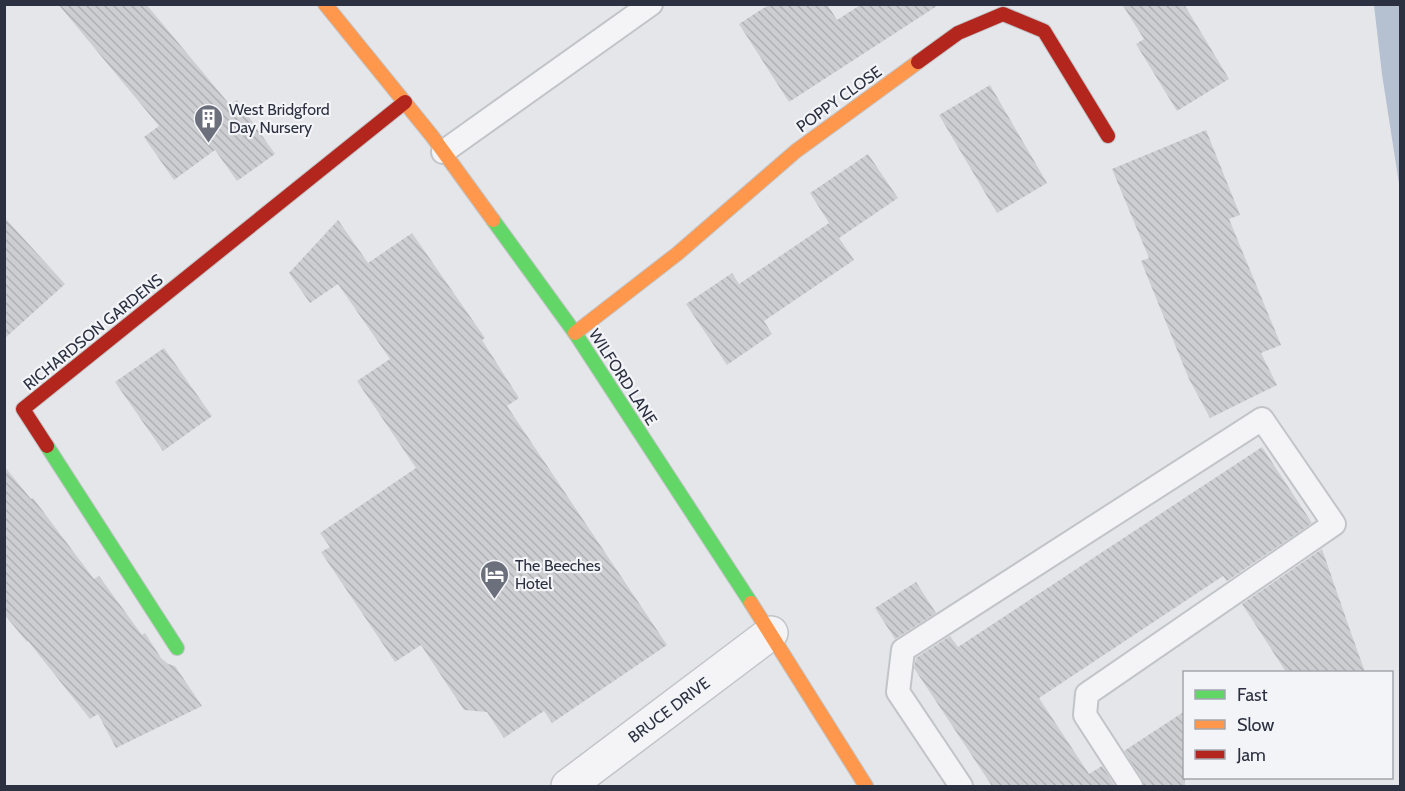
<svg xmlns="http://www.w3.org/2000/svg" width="1405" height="791" font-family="Cabin,sans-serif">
<defs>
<pattern id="building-back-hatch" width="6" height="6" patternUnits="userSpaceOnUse" patternTransform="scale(1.5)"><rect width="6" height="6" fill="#cdced1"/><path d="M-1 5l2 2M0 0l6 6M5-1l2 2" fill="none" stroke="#b0b1b5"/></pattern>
</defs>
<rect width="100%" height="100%" fill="#e4e6e9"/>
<!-- water -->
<path fill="#b5c0d1" d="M1374,5h26v185l-18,-116z"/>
<!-- building -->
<path fill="url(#building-back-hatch)" d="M58,4h88l84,101 7,-5 38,54 -38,27 -22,-31 -41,30 -30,-43 15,-11z
M770,4h57l10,16 25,-16h78l-151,98 -50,-78z
M1122,4h62l45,75 -52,32 -41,-67 8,-5z
M990,85l57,98 -50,30 -58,-98z
M1206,130l34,85 -11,4 52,126 -20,8 16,32 -67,33 -21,-39 -48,-118 8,-3 -37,-89z
M868,154l30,44 -59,40 15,22 -90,61 8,13 -45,31 -41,-61 46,-31 7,11 90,-61 -19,-30z
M4,217l61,67 -61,55z
M338,220l30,43 44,-30 73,105 -3,2 37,58 -12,8 160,239 -115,78 -8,-12 -40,27 -17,-26 -23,-2 -43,-65 -26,17 -74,-110 9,-5 -10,-14 96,-65 -59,-87 33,-22 -52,-75 -28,19 -21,-30z
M164,348l48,68 -49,35 -48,-69z
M1262,447l50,76 -85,58 -4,-5 -184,122 50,76 13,-8 13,20h-123l-78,-118 2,-10 34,-22 8,11z
M4,466l27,33 2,-1 61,81 5,-3 43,59 3,-2 16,25 7,6 7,2 27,40 -86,42 -18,-34 -8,5 -62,-78 -1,1 -23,-28z
M1322,549l29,84 14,39h-79l-44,-68z
M916,582l20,31 -41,26 -20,-31z
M1185,711v75h-41l-2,-7 -18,-28z"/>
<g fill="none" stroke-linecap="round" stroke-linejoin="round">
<defs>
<path id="lane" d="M443,152l208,-148
M961,786l-63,-94 5,-42 359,-231 72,105 -247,170 -2,21 46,71"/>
<path id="street" d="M568,786l203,-153"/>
<path id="fast" d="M493,220l82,113 176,270
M47,446l130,202"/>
<path id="slow" d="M325,4l107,132 61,84
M575,333l102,-79 119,-103 122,-89
M751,603l115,183"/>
<path id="jam" d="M918,62l40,-29 45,-19 41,17 64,105
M47,446l-24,-37 382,-307"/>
</defs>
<!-- lane casing -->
<use href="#lane" stroke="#c2c4c7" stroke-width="26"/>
<!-- street casing -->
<use href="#street" stroke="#c2c4c7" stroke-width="36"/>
<!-- fast casing -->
<use href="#fast" stroke="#c2c4c7" stroke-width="16"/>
<!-- slow casing -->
<use href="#slow" stroke="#c2c4c7" stroke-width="16"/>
<!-- jam casing -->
<use href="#jam" stroke="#c2c4c7" stroke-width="16"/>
<!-- lane -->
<use href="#lane" stroke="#f4f4f6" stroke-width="22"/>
<!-- street -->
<use href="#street" stroke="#f4f4f6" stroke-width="33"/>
<!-- fast -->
<use href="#fast" stroke="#63d668" stroke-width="14"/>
<!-- slow -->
<use href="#slow" stroke="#ff974d" stroke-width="14"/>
<!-- jam -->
<use href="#jam" stroke="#b3261e" stroke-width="14"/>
</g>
<!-- icons -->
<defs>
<symbol id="building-pin" viewBox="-11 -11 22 30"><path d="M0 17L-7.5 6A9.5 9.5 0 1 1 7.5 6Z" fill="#6c707c" stroke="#f3f4f7"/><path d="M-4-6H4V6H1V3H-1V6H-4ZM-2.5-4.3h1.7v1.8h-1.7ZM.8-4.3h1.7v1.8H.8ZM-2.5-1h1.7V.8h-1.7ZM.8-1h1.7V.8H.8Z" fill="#fff"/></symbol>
<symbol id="hotel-pin" viewBox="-11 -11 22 30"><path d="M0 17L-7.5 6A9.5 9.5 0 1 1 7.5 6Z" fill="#6c707c" stroke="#f3f4f7"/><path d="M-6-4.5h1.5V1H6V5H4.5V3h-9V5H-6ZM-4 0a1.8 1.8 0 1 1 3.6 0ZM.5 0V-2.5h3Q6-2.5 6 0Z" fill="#fff"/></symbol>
</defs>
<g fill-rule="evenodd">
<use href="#building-pin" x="192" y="102" width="33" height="45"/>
<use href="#hotel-pin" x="478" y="558" width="33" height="45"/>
</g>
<g text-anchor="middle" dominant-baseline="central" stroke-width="4.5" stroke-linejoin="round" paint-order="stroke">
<!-- street labels -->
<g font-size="16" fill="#2c3141" stroke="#f3f4f7">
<text transform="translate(839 99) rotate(-36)">POPPY CLOSE</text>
<text transform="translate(93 332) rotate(-39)">RICHARDSON GARDENS</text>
<text transform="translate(623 377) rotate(57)">WILFORD LANE</text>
<text transform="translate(669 710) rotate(-37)">BRUCE DRIVE</text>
</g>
<!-- poi labels -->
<g font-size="16" fill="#2c3141" stroke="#f3f4f7" text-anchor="start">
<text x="229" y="109">West Bridgford<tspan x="229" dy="18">Day Nursery</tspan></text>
<text x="515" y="565">The Beeches<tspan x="515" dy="18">Hotel</tspan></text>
</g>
</g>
<!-- border -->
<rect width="1405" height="791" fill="none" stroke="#2c3141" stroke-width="12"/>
<!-- legend -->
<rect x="1183" y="671" width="210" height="108" fill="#f3f4f7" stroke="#a3a6ae" stroke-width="1.5"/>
<rect x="1195" y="690" width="30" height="9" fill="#63d668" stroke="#a3a6ae" stroke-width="1.5"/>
<text x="1237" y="701" font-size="18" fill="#2c3141">Fast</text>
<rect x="1195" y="720" width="30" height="9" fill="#ff974d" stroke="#a3a6ae" stroke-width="1.5"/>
<text x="1237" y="731" font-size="18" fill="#2c3141">Slow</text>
<rect x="1195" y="750" width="30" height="9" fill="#b3261e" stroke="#a3a6ae" stroke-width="1.5"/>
<text x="1237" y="761" font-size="18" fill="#2c3141">Jam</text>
</svg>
